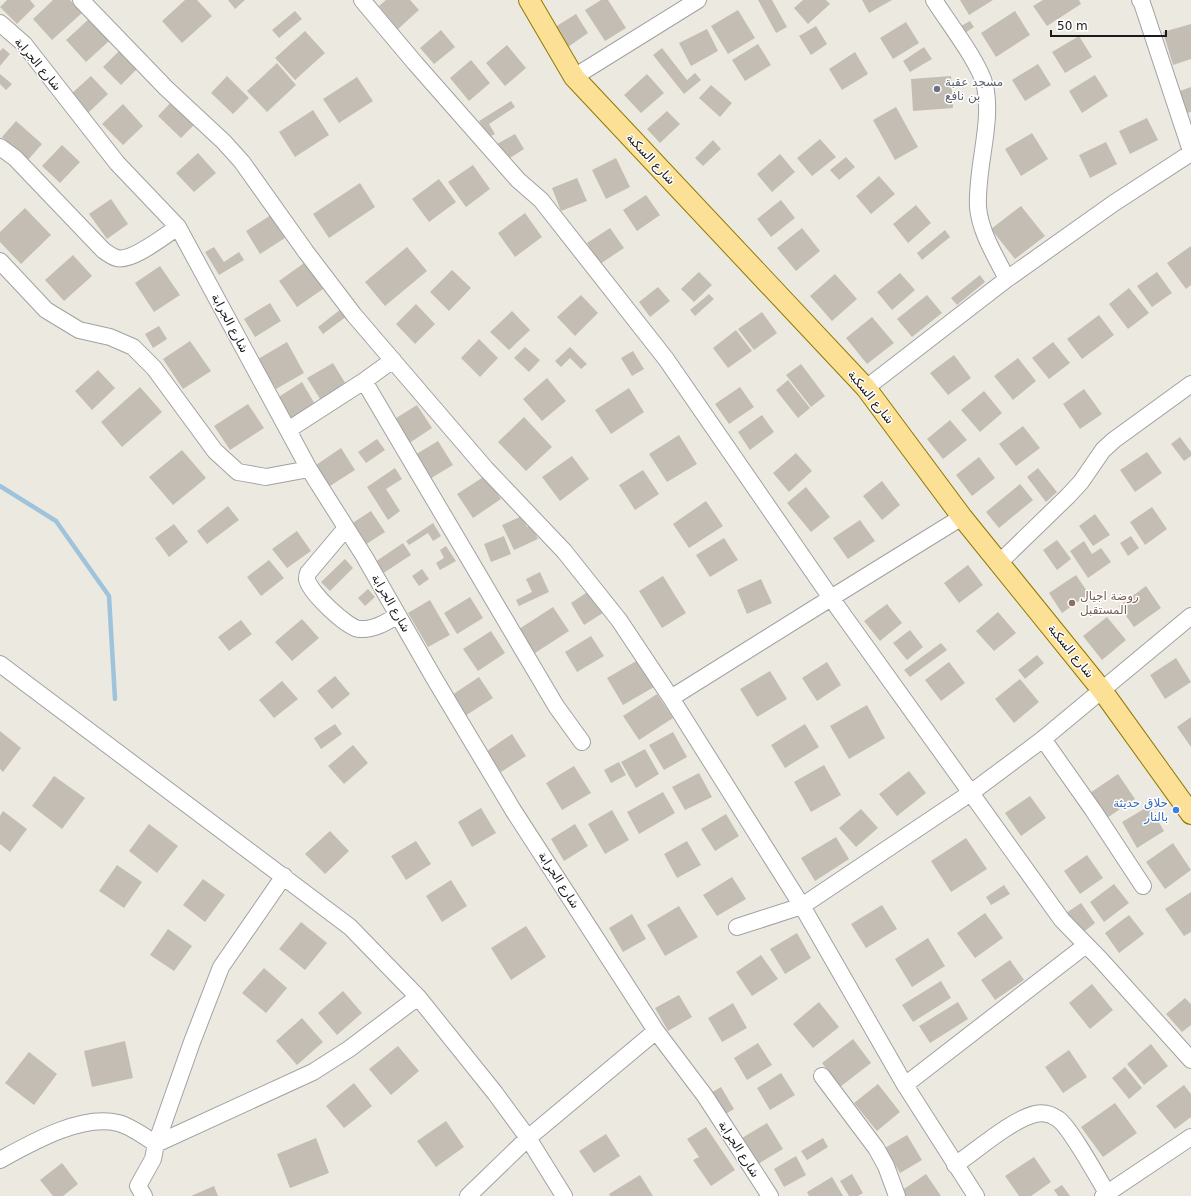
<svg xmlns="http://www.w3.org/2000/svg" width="1191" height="1196" font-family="'DejaVu Sans','Noto Naskh Arabic',sans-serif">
<rect width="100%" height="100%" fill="#eceae0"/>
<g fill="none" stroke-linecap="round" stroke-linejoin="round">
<!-- stream -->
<path stroke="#9fc3db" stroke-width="4.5" d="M0,486l56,35 53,75 6,103"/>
</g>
<!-- building -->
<path fill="#c4bdb3" d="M7,0h23l5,6 -18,18 -17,-17z
M53,0h17l12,13 -30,27 -19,-21z
M185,0h12l15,16 -30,27 -20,-22z
M228,0h17l-10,9z
M386,0h24l9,10 -21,19 -19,-23z
M601,0h7l18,28 -21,13 -20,-31z
M758,0h14l15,27 -11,6z
M803,0h23l4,4 -22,20 -14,-16z
M862,0h30l-23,13z
M960,0h33l-24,15z
M1043,0h36l2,4 -34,22 -14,-20z
M738,10l17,28 -27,16 -17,-28z
M295,11l7,8 -23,19 -7,-8z
M1015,11l15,24 -34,22 -15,-24z
M576,14l12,19 -20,14 -13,-20z
M89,19l20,22 -23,21 -20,-22z
M970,21l4,6 -9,6 -4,-7z
M906,22l13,21 -26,16 -13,-21z
M1191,24v35l-18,6 -10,-33z
M816,26l11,18 -16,11 -12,-19z
M707,29l11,22 -27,15 -12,-23z
M441,30l14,17 -21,17 -14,-16z
M305,31l20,22 -30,27 -20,-22z
M1079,36l13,21 -27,16 -13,-21z
M758,44l13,21 -26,16 -13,-21z
M507,45l19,23 -21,18 -19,-23z
M924,47l8,12 -22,13 -7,-11z
M3,48l7,6 -10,12v-15z
M122,48l18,18 -19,19 -18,-18z
M662,48l25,32 8,-7 6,7 -17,14 -31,-39z
M855,52l13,22 -26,16 -13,-21z
M471,60l19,23 -21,18 -19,-23z
M277,63l19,22 -29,27 -20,-21z
M1038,64l13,21 -26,16 -13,-21z
M0,74l12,10 -6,6 -6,-6z
M647,74l17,19 -23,20 -17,-18z
M1095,75l13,21 -26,17 -13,-22z
M91,76l17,18 -21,20 -17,-19z
M227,76l22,22 -16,16 -22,-21z
M951,76l2,32 -40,3 -2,-32z
M357,77l16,24 -34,22 -16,-24z
M711,85l21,18 -12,14 -21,-19z
M1191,87v25l-4,1 -7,-22z
M174,99l24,22 -17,17 -23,-22z
M511,101l4,6 -26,17 6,10 -6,3 -10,-16z
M123,104l20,22 -20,19 -21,-21z
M896,107l22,40 -23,13 -22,-40z
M313,110l16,25 -34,22 -16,-25z
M667,111l13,13 -20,19 -13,-14z
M1147,118l11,22 -28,14 -11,-23z
M16,121l26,23 -14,16 -26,-23z
M1032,133l16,26 -27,17 -16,-27z
M515,134l9,15 -17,11 -10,-16z
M820,139l16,18 -24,19 -15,-18z
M713,140l8,9 -18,17 -8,-8z
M1106,142l11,22 -27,14 -11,-23z
M62,145l18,17 -20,21 -18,-17z
M198,153l18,20 -22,19 -18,-19z
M780,154l15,18 -23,20 -15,-18z
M846,157l9,10 -16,13 -9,-10z
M616,158l14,29 -24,12 -14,-29z
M473,165l17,24 -24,18 -18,-25z
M879,176l16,18 -24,20 -15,-18z
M577,178l10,23 -26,10 -9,-23z
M439,179l17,23 -27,20 -17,-23z
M360,183l15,24 -46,31 -16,-24z
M646,195l14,20 -23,16 -14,-21z
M111,199l17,25 -21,15 -18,-25z
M781,200l14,18 -24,19 -14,-18z
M916,205l15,18 -23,20 -15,-19z
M1021,206l24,30 -30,23 -24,-30z
M25,208l26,27 -30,29 -21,-22v-10z
M525,213l17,24 -27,20 -17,-24z
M271,215l14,23 -25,16 -14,-23z
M610,228l14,20 -24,16 -13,-21z
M802,228l18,23 -24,20 -19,-23z
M945,230l5,7 -28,23 -5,-7z
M1191,246v39l-5,4 -19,-26z
M214,247l10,15 15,-10 5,8 -25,15 -14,-23z
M407,247l20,24 -42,35 -20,-24z
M73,255l19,21 -28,25 -19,-21z
M304,263l19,26 -26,18 -18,-26z
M160,266l20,29 -26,17 -19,-29z
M452,270l19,18 -22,23 -19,-19z
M699,272l13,13 -18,17 -13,-13z
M1157,272l15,21 -20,14 -15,-21z
M900,273l15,17 -23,20 -15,-18z
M835,274l22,25 -25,22 -22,-25z
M980,275l5,7 -28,23 -6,-7z
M658,287l12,14 -20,16 -11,-15z
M1129,288l20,25 -21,16 -19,-25z
M709,294l5,5 -19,17 -5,-6z
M581,295l17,18 -23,23 -18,-19z
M927,295l15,18 -30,24 -15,-18z
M270,303l11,18 -26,16 -11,-18z
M416,304l19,20 -20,20 -19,-20z
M341,309l6,7 -24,18 -5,-7z
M512,311l18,19 -21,20 -19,-18z
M762,312l15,21 -23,17 -16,-21z
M1099,315l15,20 -32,24 -15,-20z
M872,317l22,26 -27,21 -21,-26z
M159,326l8,13 -14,9 -8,-14z
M736,330l16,21 -24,17 -15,-20z
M479,339l19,19 -18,19 -19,-19z
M190,341l21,30 -28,18 -20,-30z
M287,342l17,31 -28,16 -18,-30z
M1053,342l17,21 -21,16 -17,-21z
M525,347l15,13 -11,12 -15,-14z
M570,347l17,17 -6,5 -11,-11 -9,9 -6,-6z
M633,351l11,18 -12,7 -11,-18z
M954,355l17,23 -23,17 -18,-22z
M1018,358l18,23 -23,19 -19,-24z
M333,363l14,23 -25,16 -15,-24z
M801,364l24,32 -14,11 -25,-32z
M98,370l17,18 -23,22 -17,-19z
M547,378l19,23 -24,20 -19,-22z
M788,380l22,28 -12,10 -22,-28z
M302,382l14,24 -25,15 -14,-23z
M140,387l22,25 -40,35 -21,-25z
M740,387l14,20 -25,17 -14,-20z
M629,388l15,24 -33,22 -16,-24z
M1084,389l18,25 -22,15 -17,-25z
M984,391l18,22 -22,19 -19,-22z
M248,404l16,24 -34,22 -16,-24z
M417,405l15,23 -24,16 -15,-24z
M762,415l12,17 -24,18 -12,-18z
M524,417l28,30 -26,24 -28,-29z
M950,420l17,20 -24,19 -16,-20z
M1023,426l17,22 -24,18 -17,-22z
M679,435l18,29 -30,18 -18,-28z
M1180,437l11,15v4l-7,5 -13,-17z
M377,439l8,11 -19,13 -8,-11z
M438,441l15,24 -25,15 -15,-24z
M341,448l14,22 -25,16 -14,-21z
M182,450l24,28 -33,27 -24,-28z
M1147,452l15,21 -27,19 -15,-22z
M796,453l16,18 -23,21 -16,-19z
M572,456l17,23 -29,22 -18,-24z
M979,457l16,21 -23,18 -16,-21z
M395,468l7,11 -16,10 14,22 -12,9 -21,-33z
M1038,468l19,24 -11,10 -19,-25z
M643,470l16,24 -24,16 -16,-25z
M485,476l16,23 -28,19 -16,-24z
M882,481l18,24 -18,15 -19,-24z
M1020,484l13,16 -34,28 -13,-16z
M806,487l24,30 -19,15 -24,-29z
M706,501l17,25 -34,22 -16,-24z
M228,506l11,14 -32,24 -10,-13z
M1152,507l15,22 -22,16 -15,-23z
M371,511l14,21 -20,13 -14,-21z
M1095,514l15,21 -17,11 -14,-20z
M522,516l5,11 4,-2 7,14 -24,11 -12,-25z
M860,520l15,21 -27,18 -15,-21z
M433,523l8,13 -8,5 -5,-8 -19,12 -3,-4z
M174,524l14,18 -19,15 -14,-19z
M297,531l14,20 -24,17 -15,-19z
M504,536l7,18 -20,8 -7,-18z
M1131,536l8,12 -11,8 -8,-13z
M724,538l14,22 -28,17 -14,-22z
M1057,540l14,19 -14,11 -14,-20z
M1084,541l8,13 9,-6 10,14 -23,16 -18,-27z
M403,543l8,12 -29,19 -7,-12z
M446,546l10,15 -16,9 -4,-7 8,-5 -4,-8z
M345,559l8,9 -23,23 -9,-9z
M269,560l15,18 -23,18 -14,-19z
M968,565l15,20 -24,18 -15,-20z
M422,569l7,10 -10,7 -7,-10z
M540,572l9,20 -30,14 -3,-6 16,-8 -6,-13z
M1076,575l13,19 -27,19 -13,-20z
M663,576l23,37 -24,15 -23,-37z
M761,579l11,24 -25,11 -10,-24z
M1146,586l15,22 -27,19 -15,-21z
M368,589l7,8 -10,9 -7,-8z
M592,589l14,22 -22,14 -13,-22z
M470,597l13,21 -26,16 -13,-21z
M430,600l20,35 -22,12 -20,-34z
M887,604l15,19 -22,18 -16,-20z
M553,607l16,24 -34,22 -16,-24z
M998,612l18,21 -22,18 -18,-20z
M1107,617l19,23 -24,20 -19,-24z
M302,619l17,19 -27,23 -17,-19z
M241,620l11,14 -23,17 -11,-14z
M910,630l13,17 -16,13 -14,-17z
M491,631l14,22 -27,18 -15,-22z
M591,636l13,20 -27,16 -12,-20z
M941,643l6,7 -37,27 -6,-7z
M1037,655l7,8 -19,16 -7,-9z
M1176,658l15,24 -26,17 -15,-24z
M638,660l16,27 -31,18 -16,-27z
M827,662l14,23 -24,16 -15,-23z
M949,662l16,21 -24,18 -16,-21z
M770,671l17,28 -30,18 -17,-28z
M335,676l15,18 -18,15 -15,-18z
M479,677l14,21 -28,18 -13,-21z
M1020,679l19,23 -25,21 -19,-24z
M282,681l16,18 -24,19 -15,-18z
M657,694l16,24 -34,22 -16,-24z
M867,705l18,33 -36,21 -19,-33z
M1191,717v30l-14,-20z
M335,724l7,10 -21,15 -7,-11z
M805,724l14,23 -34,21 -14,-23z
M0,731l21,17 -18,24 -3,-3z
M673,732l14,25 -23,13 -15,-25z
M512,734l14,22 -25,16 -14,-21z
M353,745l15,18 -24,21 -16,-18z
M645,749l14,25 -23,14 -15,-26z
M619,762l7,13 -15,8 -7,-13z
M824,765l17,30 -30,17 -17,-30z
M574,766l17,27 -29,17 -16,-27z
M909,771l17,22 -29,23 -18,-22z
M699,773l13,24 -27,13 -13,-23z
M1118,774l17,25 -28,19 -17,-25z
M54,776l31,22 -23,31 -30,-23z
M663,792l12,21 -36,21 -12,-22z
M1030,796l16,22 -25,18 -16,-23z
M1149,806l15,25 -27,17 -15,-26z
M481,808l15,25 -24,14 -14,-25z
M861,809l17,19 -22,19 -17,-19z
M612,810l17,30 -24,14 -17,-30z
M3,811l24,18 -17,23 -10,-8v-28z
M726,814l13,22 -24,15 -14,-22z
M149,824l29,22 -21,27 -28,-22z
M575,824l13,22 -24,15 -13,-22z
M330,831l19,20 -24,23 -20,-20z
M836,837l13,22 -34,22 -14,-23z
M966,838l21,31 -36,23 -20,-31z
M416,841l15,23 -25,16 -15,-24z
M687,841l14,24 -24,13 -13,-24z
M1173,843l18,27 -26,19 -19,-27z
M1087,855l16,23 -23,16 -16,-23z
M117,865l25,17 -18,26 -25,-17z
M732,877l14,22 -29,17 -14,-21z
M203,879l22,16 -20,27 -22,-17z
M451,880l16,26 -25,16 -16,-26z
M1114,884l15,19 -25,19 -14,-20z
M1004,885l6,9 -19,11 -5,-8z
M1191,892v40l-7,4 -19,-27z
M1081,903l14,20 -14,11 -15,-21z
M882,905l15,24 -31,19 -15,-24z
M679,906l19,31 -33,19 -18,-31z
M985,913l18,25 -28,20 -18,-25z
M632,914l14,25 -23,13 -14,-24z
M1129,915l15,19 -25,19 -14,-20z
M301,922l26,21 -22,27 -26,-21z
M526,926l20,31 -35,23 -20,-32z
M168,929l24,17 -18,25 -24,-16z
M797,933l14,25 -26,16 -15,-25z
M928,938l17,28 -33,21 -17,-28z
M761,955l17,24 -26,17 -16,-24z
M1010,960l14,20 -29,20 -14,-20z
M264,968l23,20 -21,25 -24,-20z
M941,981l10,17 -38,24 -11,-17z
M1092,984l21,26 -23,19 -21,-26z
M343,991l19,22 -25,22 -19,-22z
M679,995l13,22 -24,14 -13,-23z
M1185,998l6,6v21l-9,7 -16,-18z
M819,1002l20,25 -26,21 -20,-24z
M958,1002l10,17 -38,24 -11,-17z
M733,1003l14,25 -25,14 -14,-24z
M302,1018l21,24 -26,23 -21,-24z
M853,1039l18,24 -31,24 -18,-24z
M125,1041l8,37 -41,9 -8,-36z
M758,1043l14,22 -25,15 -13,-22z
M1151,1044l17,22 -24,19 -17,-21z
M398,1046l21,25 -28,24 -22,-26z
M1069,1050l18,27 -24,16 -18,-26z
M29,1052l28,22 -23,31 -29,-22z
M1125,1067l17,21 -13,11 -17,-21z
M781,1073l14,22 -25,15 -13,-22z
M354,1083l18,23 -28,22 -18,-22z
M878,1084l22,28 -23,19 -23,-28z
M1184,1085l7,9v23l-16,12 -19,-23z
M721,1087l13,22 -12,7 -13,-22z
M1115,1103l22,30 -34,24 -22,-30z
M446,1121l18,26 -28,20 -19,-26z
M767,1123l16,26 -25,15 -16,-26z
M706,1127l29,43 -24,16 -18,-26 6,-3 -12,-18z
M606,1134l14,22 -26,17 -15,-22z
M907,1135l15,25 -22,13 -15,-25z
M316,1138l13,35 -39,15 -13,-34z
M823,1138l5,9 -21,13 -6,-9z
M796,1156l10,19 -22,12 -10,-18z
M1034,1157l17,25 -20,14h-12l-14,-20z
M62,1163l16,21 -15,12h-10l-13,-16z
M852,1174l11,19 -5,3h-9l-9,-15z
M926,1174l15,22h-37l-3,-5z
M640,1175l13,21h-43l-1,-2z
M832,1177l11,19h-34l-2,-4z
M1062,1185l8,11h-12l-4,-6z
M214,1186l4,10h-27z"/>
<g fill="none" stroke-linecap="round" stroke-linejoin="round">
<defs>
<path id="minor" d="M81,0l85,88 58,54 18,20 64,90 48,63 132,154 78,82 55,69 52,78 131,208 103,179 71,111
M362,0l53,63 103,117 23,20 125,159 165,239 131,-81
M934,0c13,21 46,63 51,86 8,37 -9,82 -7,121 2,25 18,50 29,72
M1140,0l2,3 49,148
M0,23l24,21 93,119 61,64 131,242 55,87 70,122 79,132 143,221 49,65 65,100
M574,77l124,-77
M0,147l15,11 88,92c4,3 9,7 14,8 15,4 47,-22 61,-31
M0,261l46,49 33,20 31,7 23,10 21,21 61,83 23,21 28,5 43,-8
M364,381l192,325 26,36
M866,388l141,-109 107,-76 77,-50
M288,430l76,-49 29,-21
M346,528l-38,45c-1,2 -1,4 -1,6 2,13 41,50 53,50 14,1 27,-7 38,-14
M1000,562l68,-66 13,-14 22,-32 11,-10 77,-56
M0,664l350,263 68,70 77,96 33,45 36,58
M671,698l160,-100 231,322 39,40 90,100
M1043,739l50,71 50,76
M737,927l65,-21 170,-114 71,-53 148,-123
M822,1076l54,72 10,18 11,30
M905,1085l181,-140
M0,1160c31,-17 81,-46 118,-37 13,3 27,14 38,21l157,-72 36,-23 69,-52
M955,1165c21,-14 56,-45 80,-51 8,-2 16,0 23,5 12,8 40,59 49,74
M144,1196l-6,-10 15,-27 3,-15 36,-102 29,-75 63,-91
M468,1196l60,-58 128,-107
M1103,1196l88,-59"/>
<path id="major" d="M529,0l45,77 292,311 96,129 139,172 90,125"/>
</defs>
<!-- minor casing -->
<use href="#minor" stroke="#a1a1a1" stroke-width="18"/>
<!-- major casing -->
<use href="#major" stroke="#917900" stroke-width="22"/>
<!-- minor -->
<use href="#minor" stroke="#fff" stroke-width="16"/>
<!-- major -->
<use href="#major" stroke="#fbe096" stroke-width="20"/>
</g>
<!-- markers -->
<circle fill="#6b7280" stroke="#fff" stroke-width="1.5" cx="937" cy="89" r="4"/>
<circle fill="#8d6e63" stroke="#fff" stroke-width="1.5" cx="1072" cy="603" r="4"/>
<circle fill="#3f7fe0" stroke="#fff" stroke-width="1.5" cx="1176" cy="810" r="4"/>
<g text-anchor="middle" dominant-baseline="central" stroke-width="3" stroke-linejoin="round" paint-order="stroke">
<!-- street labels -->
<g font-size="12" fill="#1a1a1a" stroke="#fff">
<text transform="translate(38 64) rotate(50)">شارع الجرابة</text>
<text transform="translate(651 159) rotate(47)">شارع السكبة</text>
<text transform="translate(230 323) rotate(62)">شارع الجرابة</text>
<text transform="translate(871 397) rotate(51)">شارع السكبة</text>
<text transform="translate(391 603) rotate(60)">شارع الجرابة</text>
<text transform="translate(1071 651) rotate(51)">شارع السكبة</text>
<text transform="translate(559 880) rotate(57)">شارع الجرابة</text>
<text transform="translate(739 1149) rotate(57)">شارع الجرابة</text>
</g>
<!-- worship labels -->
<g font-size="12" fill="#5b616d" stroke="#fff" text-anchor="start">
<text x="945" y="82">مسجد عقبة<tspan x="945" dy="14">بن نافع</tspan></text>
</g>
<!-- education labels -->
<g font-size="12" fill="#785e54" stroke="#fff" text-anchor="start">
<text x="1080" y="596">روضة اجيال<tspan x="1080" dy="14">المستقبل</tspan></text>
</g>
<!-- shop labels -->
<g font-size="12" fill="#366cbe" stroke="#fff" text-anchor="end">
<text x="1168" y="803">حلاق حديثة<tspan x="1168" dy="14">بالنار</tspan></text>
</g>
</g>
<!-- scale -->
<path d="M1051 30v6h115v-6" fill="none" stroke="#1a1a1a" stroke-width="2"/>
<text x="1057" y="30" font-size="12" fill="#1a1a1a" stroke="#ffffff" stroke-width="3" paint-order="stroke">50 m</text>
</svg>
